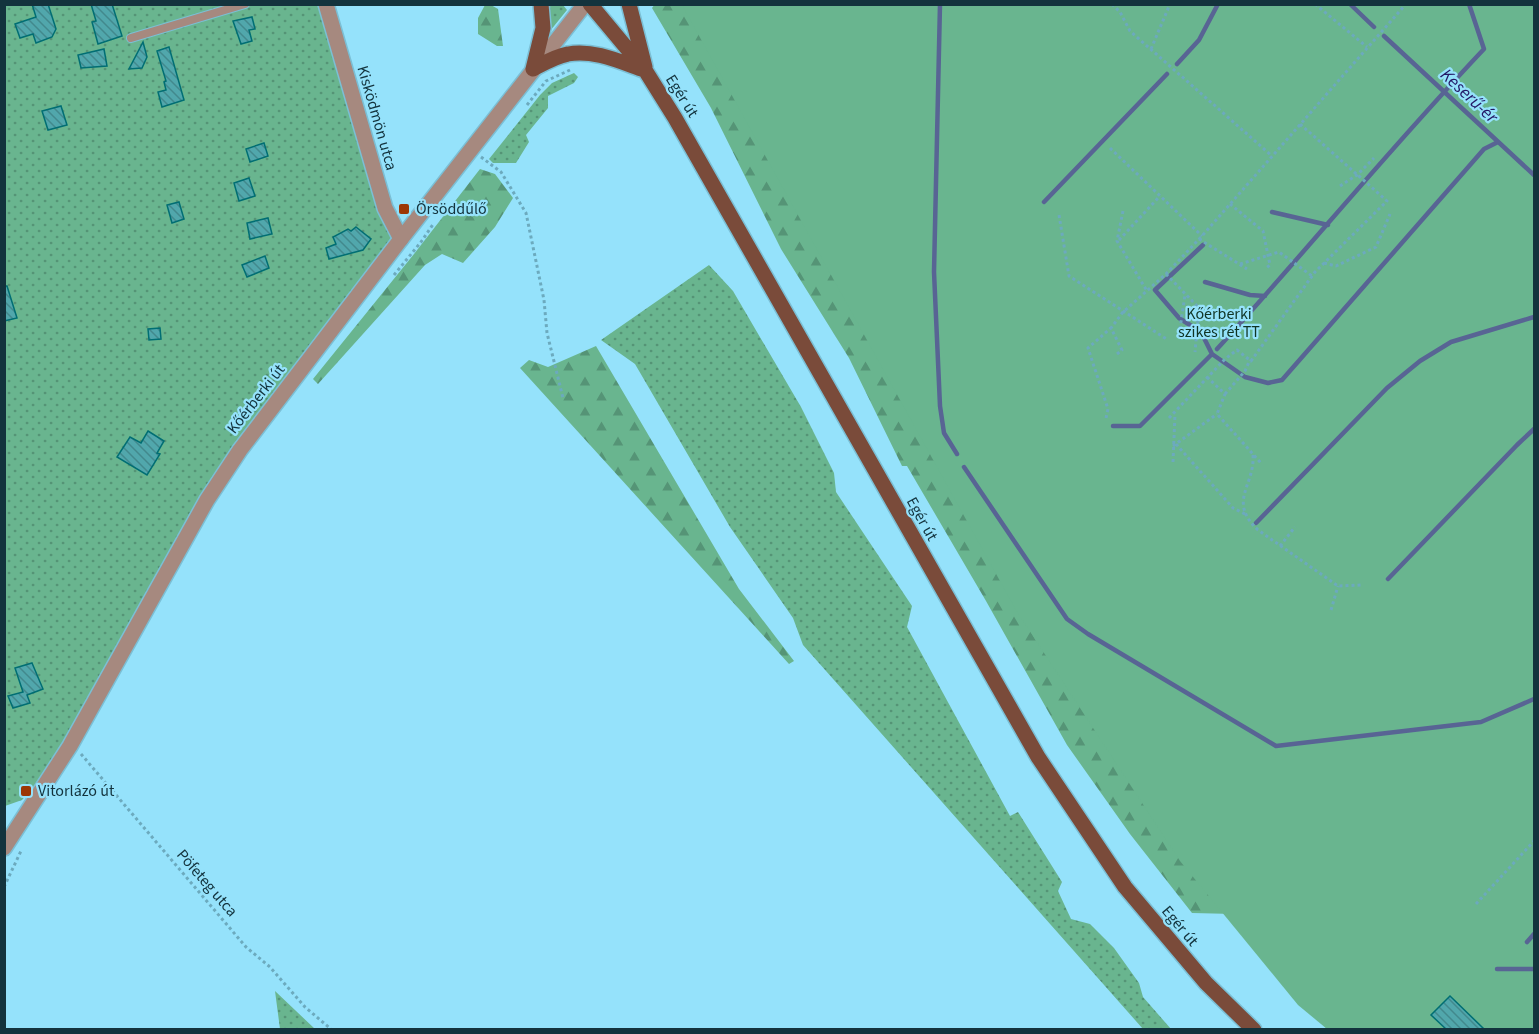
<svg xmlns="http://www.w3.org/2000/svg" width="1539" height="1034" font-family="'Source Sans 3',sans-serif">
<defs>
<pattern id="grass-dots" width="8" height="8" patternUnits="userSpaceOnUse" patternTransform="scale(1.5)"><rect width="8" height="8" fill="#69b58f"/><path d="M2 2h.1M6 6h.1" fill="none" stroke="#559476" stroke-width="1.8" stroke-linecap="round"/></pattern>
<pattern id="forest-firs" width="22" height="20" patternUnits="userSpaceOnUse" patternTransform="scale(1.5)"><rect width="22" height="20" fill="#69b58f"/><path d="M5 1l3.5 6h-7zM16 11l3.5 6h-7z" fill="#559476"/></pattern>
<pattern id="building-back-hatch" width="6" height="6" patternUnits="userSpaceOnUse" patternTransform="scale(1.5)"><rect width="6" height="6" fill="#51a7ac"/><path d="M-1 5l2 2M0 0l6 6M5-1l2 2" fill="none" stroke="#42898d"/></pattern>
</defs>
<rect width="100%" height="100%" fill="#95e2fb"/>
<!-- grass -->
<path fill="url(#grass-dots)" d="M4,5h322l75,234 -161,211 -170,296 -48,54 -17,6z
M547,5h16l4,5 -17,21z
M574,73l4,4 -4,6 -26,13v12l-22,27 3,7 -13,21h-23l-4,-4 51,-64 12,-12z
M709,265l24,26 68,116 33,66 2,19 76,114 -5,21 103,189 8,-4 44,70 -4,9 13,28 19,5 24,24 25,35 4,14 28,32h-28l-340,-384 -10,-27 -63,-91 -95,-163 -34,-24z
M275,991l40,38h-35z"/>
<!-- forest -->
<path fill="url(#forest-firs)" d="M655,4l88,1 584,1024 -93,-115 -42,-1 -62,-79 -63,-89 -81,-144 -79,-135h-5l-53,-108 -68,-109 -70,-141 -59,-100z
M485,5h6l7,4 5,37h-6l-19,-12v-16z
M480,169l15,5 18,24 -18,29 -32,36 -21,-9 -17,11 -107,119 -5,-5 101,-125z
M596,346l143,243 55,72 -5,3 -269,-296 9,-8 19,7z"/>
<!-- park -->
<path fill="#69b58f" d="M682,5h852v1024h-207l-29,-24 -118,-144 -164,-251z"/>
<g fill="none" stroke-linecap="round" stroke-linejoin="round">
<!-- stream -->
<path stroke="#586494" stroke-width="4.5" d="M940,4l-6,268 6,134 4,27 13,21
M1350,4l24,23
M1384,36l150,139
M1177,64l22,-24 19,-36
M1044,202l123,-128
M1272,212l56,13
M1203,245l-48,45 24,28 22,14 11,22 33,23 23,6 14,-3 202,-231 14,-7
M1205,282l45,13 15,1
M1217,349c90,-99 175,-203 267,-300l-15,-45
M1113,426h27l72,-72
M964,467l103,152 21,15 188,112 205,-24 53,-23
M1256,523l131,-135 33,-27 31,-19 83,-25
M1388,579l129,-134 17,-16
M1527,942l7,-8
M1497,969h37"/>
</g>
<!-- building -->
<path fill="url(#building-back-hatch)" stroke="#016e73" stroke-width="1.5" d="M32,4h16l8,25 -4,8 -16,6 -3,-9 -13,4 -5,-14 21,-7z
M91,4h21l10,32 -24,8 -6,-22 4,-1z
M252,17l3,12 -6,1 3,11 -11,3 -8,-23z
M143,42l4,15 -5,11 -13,1z
M169,47l15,53 -22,7 -4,-15 8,-2 -2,-8 2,-1 -9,-30z
M104,49l3,17 -26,2 -3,-13z
M61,106l6,19 -19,5 -6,-19z
M264,143l4,13 -18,6 -4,-13z
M249,178l6,18 -16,5 -5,-18z
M179,202l5,17 -12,4 -5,-18z
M268,218l4,16 -22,5 -3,-16z
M356,227l15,12 -8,11 -34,9 -3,-11 10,-4 -3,-7 15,-8 3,2z
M265,256l4,12 -22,9 -5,-12z
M4,286h3l10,32 -13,3z
M160,328l1,11 -12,1 -1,-11z
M148,431l16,10 -7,12 3,1 -13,21 -30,-18 13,-20 11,6z
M32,663l11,26 -16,6 3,8 -17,5 -5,-12 15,-4 -8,-24z
M1450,996l34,33h-38l-15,-14z"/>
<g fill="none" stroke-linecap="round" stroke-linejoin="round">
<defs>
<path id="service" d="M131,38l114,-34"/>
<path id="minor" d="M326,4l59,204 16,31"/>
<path id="tertiary" d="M4,848l66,-102 137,-246 33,-50 161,-211 184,-235"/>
<path id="primary" d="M590,4l55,66 30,48 363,639 87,130 81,96 48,47
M629,4l16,63
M533,69c11,-6 23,-13 35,-15 25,-5 53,8 76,16
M533,69l10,-41 -2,-24"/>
</defs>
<!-- service casing -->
<use href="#service" stroke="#7bbfd5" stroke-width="10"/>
<!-- minor casing -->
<use href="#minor" stroke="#7bbfd5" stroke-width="18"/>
<!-- tertiary casing -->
<use href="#tertiary" stroke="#7bbfd5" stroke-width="18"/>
<!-- primary casing -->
<use href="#primary" stroke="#7bbfd5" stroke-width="18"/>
<!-- path -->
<path stroke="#6caabe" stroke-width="3" stroke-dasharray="3 3" stroke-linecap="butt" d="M1112,4l8,8 10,19 142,125
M1315,4l52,43
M1151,49l19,-45
M527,105l19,-24 24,-11
M1110,148l92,88
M481,157l20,15 25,41 18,87 3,33 16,65
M1340,186l17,-11 17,-17
M1230,204l33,27 7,34 -5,4
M1123,211l-6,30 30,50
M1059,215l10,61 99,64
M1199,239l48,30
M1119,240l41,-44
M1324,263l12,3 40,-19 14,-33
M1240,264l39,-12 33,24
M1166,274l33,34 -4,44
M394,275l27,-33 13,-19
M1179,335l6,-40
M1117,354l5,-4 -11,-22 12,-16 43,-38 36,-38 204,-232
M1207,377l18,17 -8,20 44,49
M1225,394l20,-23 5,-11
M1106,418l2,-9 -20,-61 23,-20
M1169,418l56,-59 12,-9 14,11 64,-89 72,-71 -87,-77
M1176,444l57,64 12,6
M1173,446l44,-32
M1253,455c2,31 -26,46 5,75l80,56 24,-1
M1173,462l2,-48
M1280,546l15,-19
M1331,610l7,-24
M81,754l165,193 24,20 35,40 27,23
M4,887l17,-36
M1476,904l58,-63"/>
<!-- service -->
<use href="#service" stroke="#a6897f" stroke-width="8"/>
<!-- minor -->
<use href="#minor" stroke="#a6897f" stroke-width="15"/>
<!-- tertiary -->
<use href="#tertiary" stroke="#a6897f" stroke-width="15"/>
<!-- primary -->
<use href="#primary" stroke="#7a4b3a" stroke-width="15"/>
</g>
<!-- markers -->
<g fill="#9c3705" stroke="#95e2fb" stroke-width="2">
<rect x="398" y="203" width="12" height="12" rx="3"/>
<rect x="20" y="785" width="12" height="12" rx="3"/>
</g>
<g text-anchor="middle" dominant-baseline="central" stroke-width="4.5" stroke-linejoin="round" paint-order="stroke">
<!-- street labels -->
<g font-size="16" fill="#13333d" stroke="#95e2fb">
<text transform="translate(682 96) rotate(58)">Egér út</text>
<text transform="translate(377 118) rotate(74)">Kisködmön utca</text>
<text transform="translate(256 399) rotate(-52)">Kőérberki út</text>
<text transform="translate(922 519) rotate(61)">Egér út</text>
<text transform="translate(207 883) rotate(49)">Pöfeteg utca</text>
<text transform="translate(1180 926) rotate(50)">Egér út</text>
</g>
<!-- poi labels -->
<g font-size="16" fill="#13333d" stroke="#95e2fb" text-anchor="start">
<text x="416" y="209">Örsöddűlő</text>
<text x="38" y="791">Vitorlázó út</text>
</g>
<!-- park labels -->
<g font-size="16" fill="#103424" stroke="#95e2fb">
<text x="1219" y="314">Kőérberki<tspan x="1219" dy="18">szikes rét TT</tspan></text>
</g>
<!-- water labels -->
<g font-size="18" font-style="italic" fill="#231865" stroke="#95e2fb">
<text transform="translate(1469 96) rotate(43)">Keserű-ér</text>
</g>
</g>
<!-- border -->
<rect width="1539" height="1034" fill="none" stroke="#13333d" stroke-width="12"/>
</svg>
